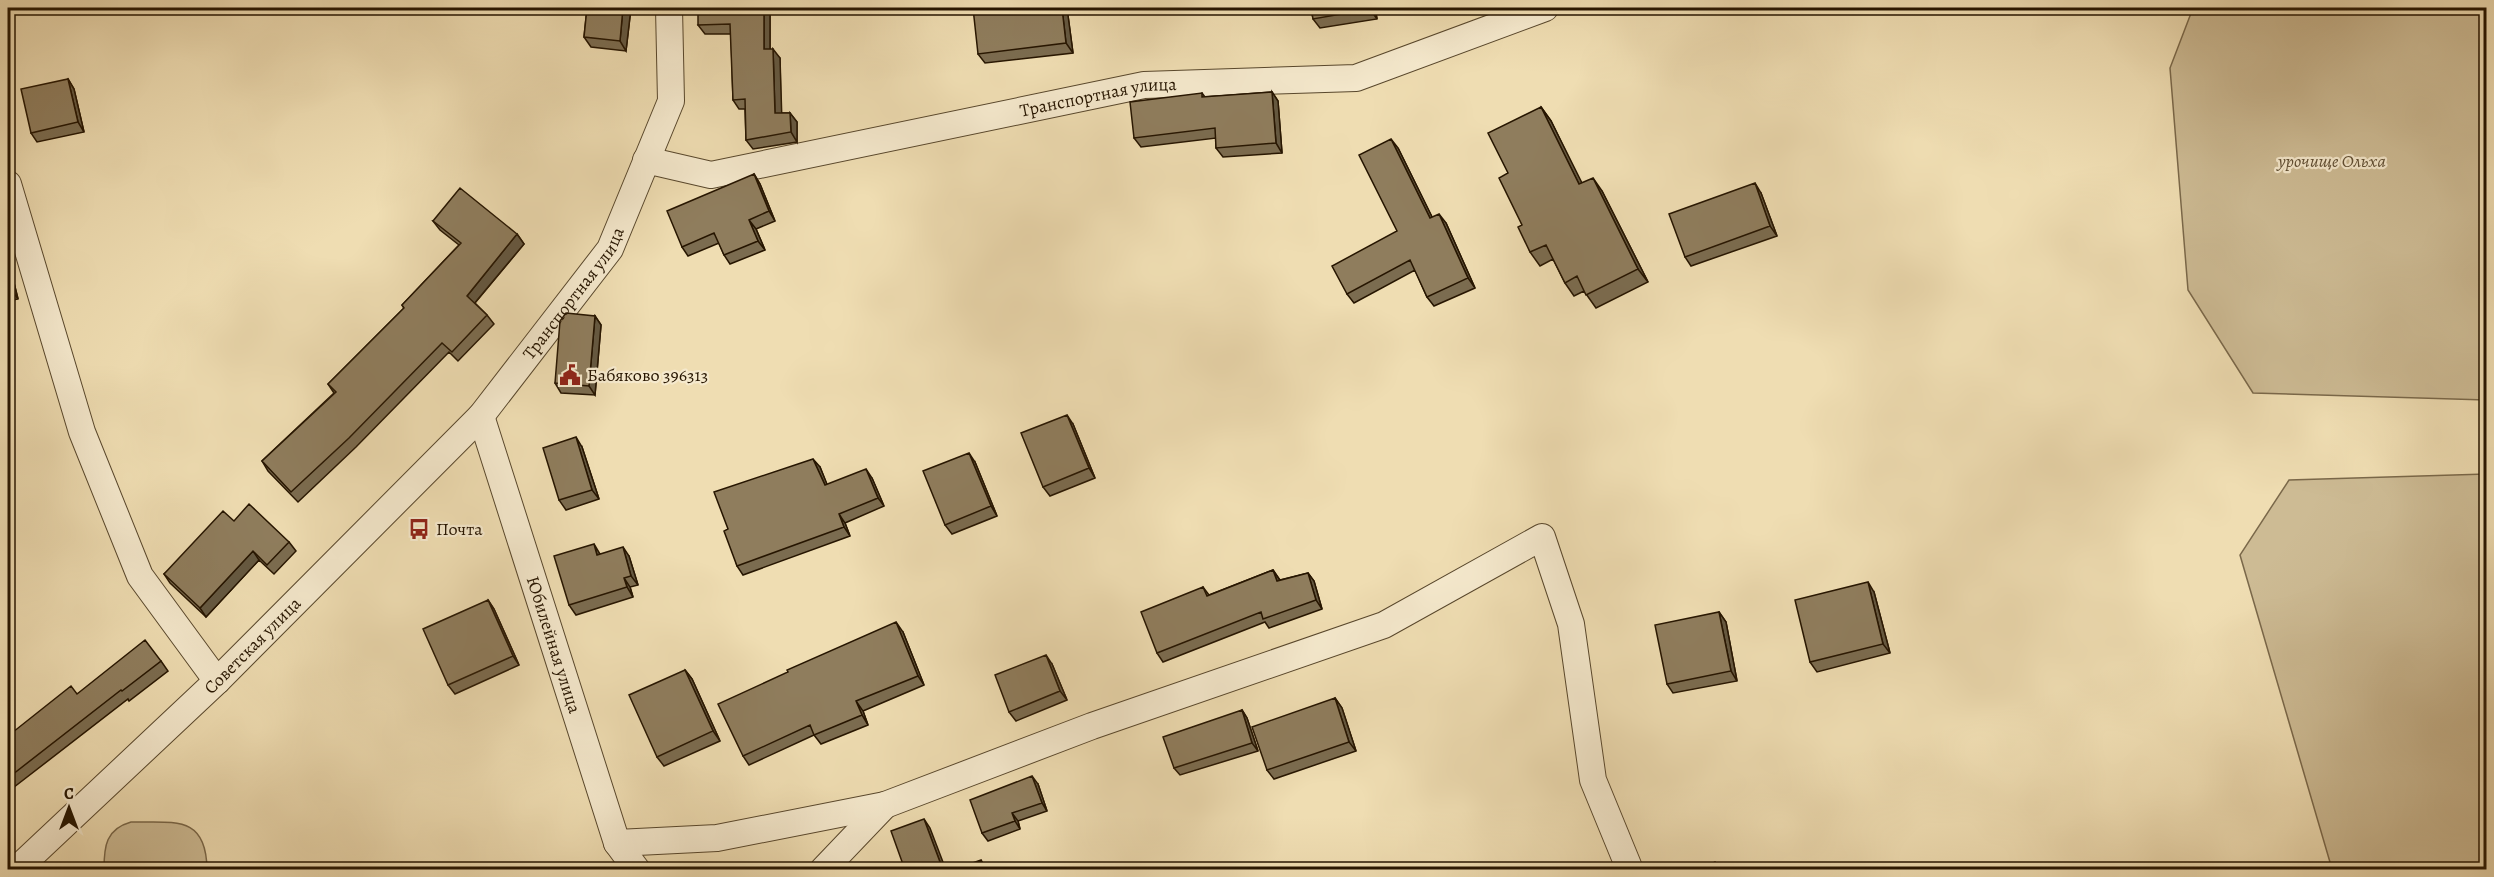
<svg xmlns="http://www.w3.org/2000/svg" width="2494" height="877" font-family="Alegreya,serif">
<rect width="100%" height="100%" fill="#efddb2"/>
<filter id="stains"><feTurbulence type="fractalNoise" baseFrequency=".00333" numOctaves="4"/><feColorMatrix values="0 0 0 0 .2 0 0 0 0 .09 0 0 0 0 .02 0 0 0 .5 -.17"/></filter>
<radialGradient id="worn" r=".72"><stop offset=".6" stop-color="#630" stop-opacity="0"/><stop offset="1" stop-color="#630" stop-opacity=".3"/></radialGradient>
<!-- green -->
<path fill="#cdbb94" stroke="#7a684a" stroke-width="1.5" d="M2193,8h293v392l-233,-7 -65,-103 -18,-222z
M2486,474v395h-154l-92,-314 49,-75z
M131,822c43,1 75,-8 76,47h-103c0,-23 2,-40 27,-47z"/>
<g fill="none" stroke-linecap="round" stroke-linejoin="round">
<defs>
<g id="street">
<path id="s1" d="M646,160l65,15 433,-90 212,-7 189,-70"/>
<path d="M8,184l74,248 58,144 77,105"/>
<path id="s2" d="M481,416l136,427 20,27"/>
<path d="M617,843l100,-5 168,-33 207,-79 292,-101 158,-88 29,87 22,156 37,90"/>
<path id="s3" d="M16,870l201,-189 264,-265 129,-167 61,-148 -2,-93"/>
<path d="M823,870l62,-65"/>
</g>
</defs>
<!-- street casing -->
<use href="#street" stroke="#58472c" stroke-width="28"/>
<!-- street -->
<use href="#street" stroke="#f5e9cd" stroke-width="26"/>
</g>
<!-- wall -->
<path fill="#7b6c50" stroke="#261500" stroke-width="1.5" d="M587,8h44l-5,43 -35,-4 -7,-10z
M770,8v41l10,9 1,55h9l7,9v20l-44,7 -7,-9 -1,-31h-6l-6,-9 -2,-66h-26l-7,-9z
M1067,8l6,45 -88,10 -7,-9z
M1311,8h64l2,11 -57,9 -7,-9z
M68,79l6,10 10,43 -47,10 -6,-9z
M1272,92l6,9 4,52 -59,4 -7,-9v-10l-75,9 -7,-9 68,-45 3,4z
M1541,107l10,14 30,62 21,8 46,91 -52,26 -12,-17 -10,5 -9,-13 -12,-24 -13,7 -10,-14 -8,-27 -14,-52z
M1398,148l34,69 14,6 29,65 -41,18 -7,-9 -12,-27 -61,33 -7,-9 50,-63z
M754,174l6,10 15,37 -19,8 9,21 -35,14 -6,-9 -5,-12 -31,13 -6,-9z
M1761,193l16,43 -86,30 -6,-9z
M433,221l84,13 7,10 -49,59 12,12 7,9 -36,37 -9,-9 -93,95 -58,55 -30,-31 -6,-10 72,-68 -6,-9 76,-76 -2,-3 57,-60 -19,-15z
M8,259l10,40 -10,2z
M595,316l6,9 -6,70 -34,-2 -6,-10z
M1073,424l22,54 -45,18 -7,-9z
M582,447l17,52 -33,11 -7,-10z
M975,462l22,54 -45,18 -7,-9z
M820,467l7,18 45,-7 12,28 -39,17 5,13 -107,39 -6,-9 -9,-37z
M234,521l55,21 7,9 -22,23 -15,-14 -53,57 -36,-34 -6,-9z
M600,554l29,2 9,29 -8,2 3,10 -57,18 -7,-10z
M1273,570l7,10 28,-7 6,8 8,28 -53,19 -4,-6 -102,40 -6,-9 46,-66 6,8z
M1874,592l16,61 -73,19 -7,-10z
M488,600l6,9 25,56 -64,29 -7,-9z
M1719,612l7,10 11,59 -64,12 -6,-9z
M903,632l21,53 -61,26 5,14 -47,19 -7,-9 -65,30 -6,-9z
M161,661l7,10 -39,30 -1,-2 -119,92 2,2 -3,3v-60l69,-42z
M1052,664l15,36 -51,21 -7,-9z
M685,670l7,9 28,62 -56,25 -7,-9z
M1335,698l7,10 14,43 -82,28 -7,-9z
M1242,710l5,8 11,33 -78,24 -6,-7z
M1038,784l9,27 -29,10 2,8 -32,12 -6,-8z"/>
<!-- shaded-wall -->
<path fill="#645841" stroke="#261500" stroke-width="1.5" d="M623,8h8l-5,43 -6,-10z
M764,8h6v50l-6,-9z
M1062,8h5l6,45 -7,-10z
M1370,8h5l2,11 -7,-10z
M773,49l7,9 2,65 -7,-10z
M68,79l6,10 10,43 -6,-10z
M1272,92l6,9 4,52 -6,-10z
M1541,107l10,14 38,76 -10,-13z
M790,113l7,9v20l-6,-10z
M1391,139l7,9 39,79 -7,-9z
M754,174l6,10 15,37 -6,-10z
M1593,178l9,13 46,91 -10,-13z
M1755,183l6,10 16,43 -7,-10z
M1439,214l7,9 29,65 -7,-10z
M749,220l7,9 9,21 -7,-9z
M517,234l7,10 -51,61 -6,-9z
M8,259l10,40 -7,-10 -3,-13z
M595,316l6,9 -6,70 -6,-9z
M1067,415l6,9 22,54 -6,-10z
M576,437l6,10 17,52 -7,-9z
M969,453l6,9 22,54 -6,-10z
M813,459l7,8 11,27 -6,-9z
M866,469l6,9 12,28 -6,-8z
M839,514l6,9 5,13 -6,-9z
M594,544l6,10 -3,1z
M623,547l6,9 9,29 -7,-9z
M253,551l6,9 -53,57 -6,-9z
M1273,570l6,9 5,11 -7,-9z
M1308,573l6,8 8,28 -6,-9z
M624,578l6,9 3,10 -6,-10z
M1868,582l6,10 16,61 -7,-9z
M488,600l6,9 25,56 -6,-9z
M1719,612l7,10 11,59 -6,-10z
M896,622l7,10 21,53 -6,-9z
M1046,655l6,9 15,36 -7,-9z
M685,670l7,9 28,62 -7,-10z
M1335,698l7,10 14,43 -7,-9z
M856,701l7,10 5,14 -6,-10z
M1242,710l5,8 11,33 -6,-8z
M1032,776l6,8 9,27 -5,-8z
M1012,813l6,8 2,8 -5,-8z
M924,819l6,9 16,42h-3z
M981,860l6,10h-3z"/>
<!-- building -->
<path fill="#8f7d5d" stroke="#261500" stroke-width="1.5" d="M587,8h36l-3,33 -36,-4z
M698,8h66v41h9l2,64h15l1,19 -45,8 -1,-41 -12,1 -3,-76 -32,1z
M973,8h89l4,35 -88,11z
M1311,8h59v1l-57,10z
M68,79l10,43 -47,11 -10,-44z
M1272,92l4,51 -60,5 -1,-20 -81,10 -4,-36 72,-9v4z
M1541,107l38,77 14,-6 45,91 -52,26 -9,-19 -12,7 -19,-38 -16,7 -12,-25 4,-2 -23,-47 9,-5 -20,-40z
M1391,139l39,79 9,-4 29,64 -41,19 -17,-37 -63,34 -15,-28 65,-35 -38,-76z
M754,174l15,37 -20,9 9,21 -34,14 -10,-22 -32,14 -15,-36z
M1755,183l15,43 -85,31 -16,-43z
M460,188l57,46 -50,62 20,19 -35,37 -10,-9 -93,95 -58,54 -29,-31 74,-69 -8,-8 76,-76 -2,-3 59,-62 -28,-22z
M8,276l3,13 -3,1z
M566,313l29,3 -6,70 -34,-3 5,-62z
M1067,415l22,53 -46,19 -22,-54z
M576,437l16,53 -33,10 -16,-52z
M969,453l22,53 -46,19 -22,-54z
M813,459l12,26 41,-16 12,29 -39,16 5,13 -107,39 -13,-35 4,-2 -14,-37z
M249,504l40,38 -22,23 -14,-14 -53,57 -36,-34 59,-63 11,10z
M594,544l3,11 26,-8 8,29 -7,2 3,9 -58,18 -15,-49z
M1273,570l4,11 31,-8 8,27 -53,19 -2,-7 -104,41 -16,-41 62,-25 4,9z
M1868,582l15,62 -73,18 -15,-62z
M488,600l25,56 -65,29 -25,-56z
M1719,612l12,59 -64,13 -12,-59z
M896,622l22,54 -62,25 6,14 -48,20 -4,-10 -67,31 -25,-52 70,-32 -1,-2z
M145,640l16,21 -39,30 -1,-1 -113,88v-42l63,-50 6,8z
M1046,655l14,36 -51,21 -14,-37z
M685,670l28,61 -56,26 -28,-62z
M1335,698l14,44 -82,28 -15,-43z
M1242,710l10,33 -78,25 -11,-31z
M1032,776l10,27 -30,10 3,8 -33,12 -12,-33z
M924,819l19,51h-38l-14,-39z
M981,860l3,10h-31z
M1715,862l3,8h-20z"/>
<!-- icons -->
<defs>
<symbol id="civic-bare" viewBox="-9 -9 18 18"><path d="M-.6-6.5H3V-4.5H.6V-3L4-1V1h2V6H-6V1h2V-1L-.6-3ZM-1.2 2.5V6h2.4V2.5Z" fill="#8f2418" stroke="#f5e9cd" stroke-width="2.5" paint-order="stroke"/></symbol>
<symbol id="bus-bare" viewBox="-9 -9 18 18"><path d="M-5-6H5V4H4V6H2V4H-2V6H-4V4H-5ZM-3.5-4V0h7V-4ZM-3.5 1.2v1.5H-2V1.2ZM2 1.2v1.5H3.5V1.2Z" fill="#8f2418" stroke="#f5e9cd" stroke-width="2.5" paint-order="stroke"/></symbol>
</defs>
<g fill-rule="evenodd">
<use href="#civic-bare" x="555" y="360" width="30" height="30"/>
<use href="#bus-bare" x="404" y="514" width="30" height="30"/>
</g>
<g text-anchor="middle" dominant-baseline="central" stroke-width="4.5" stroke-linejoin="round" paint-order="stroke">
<!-- street labels -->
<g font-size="18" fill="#261500" stroke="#f5e9cd">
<text stroke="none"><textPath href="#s1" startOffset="462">Транспортная улица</textPath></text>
<text stroke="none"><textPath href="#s3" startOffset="804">Транспортная улица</textPath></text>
<text stroke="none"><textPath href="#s2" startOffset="240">Юбилейная улица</textPath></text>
<text stroke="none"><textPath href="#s3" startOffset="326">Советская улица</textPath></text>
</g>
<!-- park labels -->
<g font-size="18" font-style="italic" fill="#604f34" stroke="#f5e9cd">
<text x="2332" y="161">урочище Ольха</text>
</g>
<!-- poi labels -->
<g font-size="18" fill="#261500" stroke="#f5e9cd" text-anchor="start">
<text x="587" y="375">Бабяково 396313</text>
<text x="436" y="529">Почта</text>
</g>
</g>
<!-- margin -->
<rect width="2494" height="877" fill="none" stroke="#efddb2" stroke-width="30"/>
<rect x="9" y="9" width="2476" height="859" fill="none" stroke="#261500" stroke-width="3"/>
<rect x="15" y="15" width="2464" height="847" fill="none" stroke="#261500" stroke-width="1.5"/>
<!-- north arrow -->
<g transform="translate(69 808)" stroke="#f5e9cd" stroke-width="4.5" paint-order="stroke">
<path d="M0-4.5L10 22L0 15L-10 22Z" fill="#261500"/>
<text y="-9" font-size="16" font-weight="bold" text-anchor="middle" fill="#261500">С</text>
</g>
<rect width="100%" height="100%" filter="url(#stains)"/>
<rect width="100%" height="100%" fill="url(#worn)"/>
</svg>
